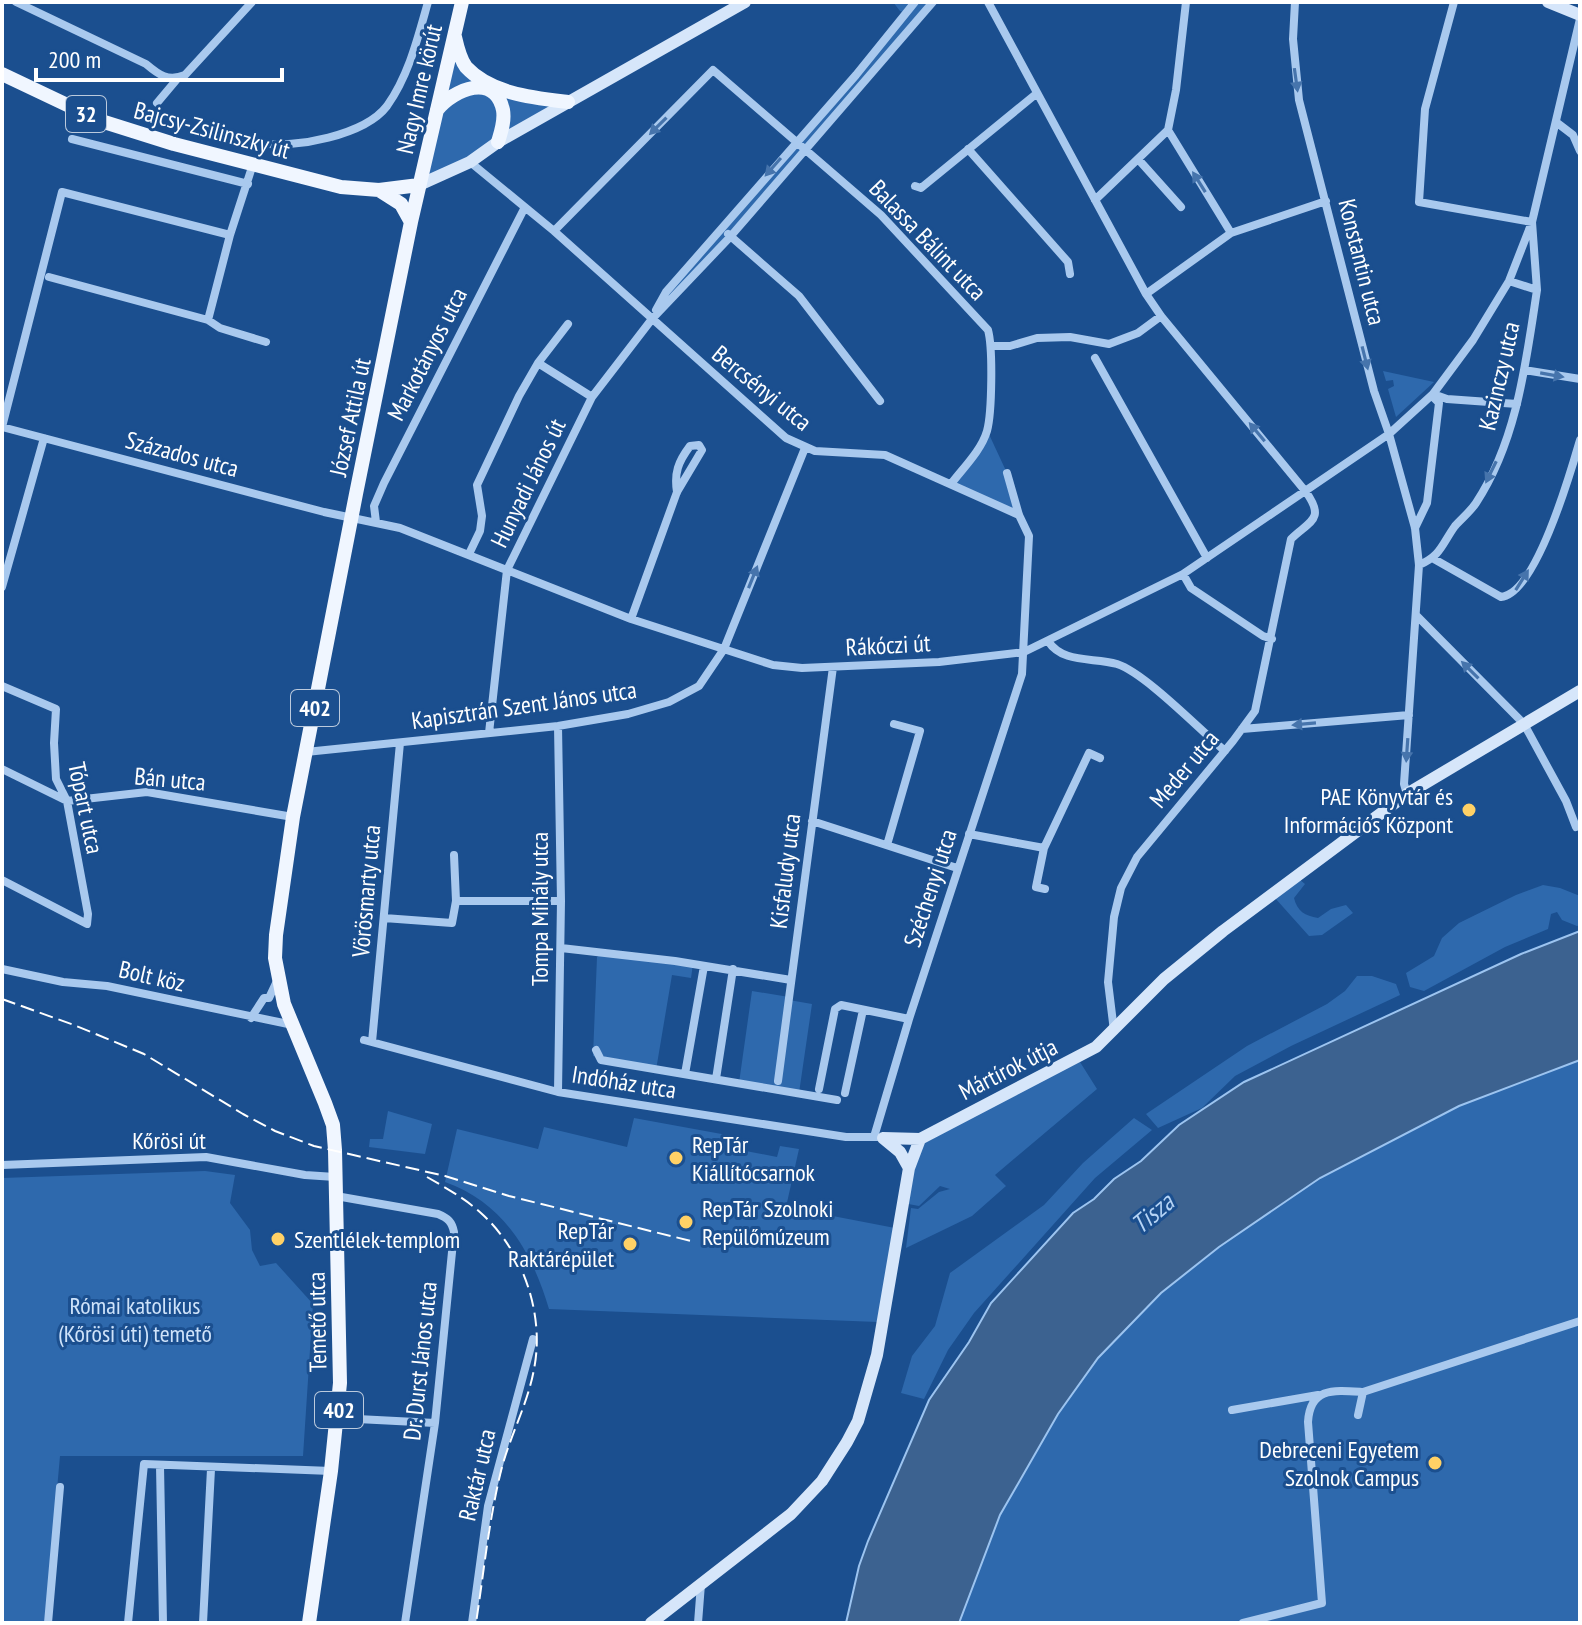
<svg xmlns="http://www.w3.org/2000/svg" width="1582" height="1625" font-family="'PT Sans Narrow',sans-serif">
<rect width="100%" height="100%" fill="#1b4f8f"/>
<!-- green -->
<path fill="#2e69ad" d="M893,2h40l-281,317 14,-27 240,-279 -6,-2z
M453,32l7,21 23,27 85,22 -149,83z
M1383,371l51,11 -38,35 -8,-28 6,-3 -1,-6 -7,1z
M987,430l20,43 12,42 -68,-31z
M1299,879l6,5 -11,14c3,13 11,18 24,20l13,-9 15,-4 7,8 -31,22 -13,1 -34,-38z
M1543,885l17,3 20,8v29l-3,1 -15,-6 -5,-8 -6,2 -3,15 -43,18 -81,44 -14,-4 -4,-14 28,-17 8,-18 17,-15 57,-28z
M602,953l91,11 -2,14 -19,-3 -16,95 -63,-14 4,-99z
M1357,976h15l24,8 4,11 -109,51 -56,30 -33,32 -44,20 -12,-14 101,-68 80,-42 18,-13z
M752,991l37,6v3l23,4 -13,89 -60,-10z
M1580,1060v563h-621l41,-108 58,-101 40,-56 63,-65 58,-46 101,-69 139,-72z
M1080,1062l17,27 -102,86 11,11 -34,30 -66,32 5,-40 7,1 21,-17 11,-3 -10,-3 -21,20 -16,-3 17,-64z
M388,1111l44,13 -7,30 -56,-7 1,-8h13z
M634,1118l93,17 -2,12 52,10 3,-11 19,3 -13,58 109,21 -17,94 -329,-13c-17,-57 -45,-106 -104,-127l12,-53 81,20 6,-22 83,20z
M1134,1118l18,12 -57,48 -121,135 -26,37 -24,49 -23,-6 11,-37 23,-30 15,-53 94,-68 39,-42z
M205,1171l30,4 -5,28 20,27 2,20 8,16 16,-3 37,41 -10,152h-243l-15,167h-43v-445z"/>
<!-- water -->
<path fill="#3c6290" stroke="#9cc4f0" stroke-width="2" d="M1580,931v129l-121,46 -139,72 -101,69 -58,46 -63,65 -40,56 -58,101 -41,108h-113l13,-57 9,-25 61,-141 40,-58 22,-39 82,-90 21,-14 20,-20 27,-18 38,-36 65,-43 277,-128z"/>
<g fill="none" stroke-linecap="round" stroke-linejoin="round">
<!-- street -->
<path stroke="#a9c9ee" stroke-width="8" d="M16,2l130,62c13,11 22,18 39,11l67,-73
M988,2l158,292 15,22 145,176c20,28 3,29 -15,47l-36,172 -22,30 -96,116 -16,31 -7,29 -6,65 6,49
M1186,2l-10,88 -8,40 63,103
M1295,2l-2,37 6,61 75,291 15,43 26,94 4,37 -15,219 3,10
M1454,2l-29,107 -6,93 113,20 5,68
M157,103l21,-25
M1556,122l17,13 7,16
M212,129c16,5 32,10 48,14 35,6 105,-8 127,-37 22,-31 31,-69 41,-104
M72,139l176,45
M968,149l100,113 2,12
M1138,159l43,48
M470,162l84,69 232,207 29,13 70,4 134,60
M915,186l6,2 115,-94
M1095,200l73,-70
M554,231l159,-161 168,145 107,115c5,18 4,83 -1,101 -6,20 -24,37 -36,53
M728,234l71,62 81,105
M49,277l159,43 12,8 46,14
M1146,294l85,-61 95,-32
M656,310l10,-18 190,-217 59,-73
M208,320l22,-85 23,-71
M992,346h18l27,-8 33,-1 39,7 29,-11 23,-17
M1095,358l112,200
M538,363l54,34
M1524,370l56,9
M1433,394l14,5 70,5
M2,427l322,85 76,16 231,91 142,46 29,3 137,-6 85,-10 159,-78 206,-140 44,-40 40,-54 36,-59 23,-59 48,-203
M2,427l60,-235 168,43
M376,522l-2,-16 10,-23 141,-276
M1415,528l12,-25 12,-100 -7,-7
M469,554l11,-23 2,-15 -5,-31 42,-89 19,-33 30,-39
M1434,559l67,38c35,-3 70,-126 79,-157
M1419,565c22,-9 23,-21 36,-39 7,-8 15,-14 21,-23 41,-62 50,-141 61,-213l-28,-9
M1183,574l8,14 72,48 9,3
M2,587l42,-149
M1417,616l107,108 42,77 10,26
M631,619l46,-127 25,-42 -3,-5 -9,1c-12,16 -16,27 -13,46
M1048,641c15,23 45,16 69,23 28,9 83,66 108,87
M2,686l54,23 -2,34 2,36 11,22 21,113 -1,10 -85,-44
M1242,729l167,-14
M489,733l18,-163 85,-173 60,-78 78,-82 203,-235
M306,752l252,-26 70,-12 41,-12 30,-16 25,-37 81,-201
M2,769l65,32 80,-9 146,25
M812,821l145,47
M969,834l75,14
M887,845l33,-114 -26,-7
M454,855l2,46
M1045,889l-9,-2 8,-39 45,-95 11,5
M384,918l68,5 4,-22h105
M561,948l114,13 116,19
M2,969l61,13 44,4 186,39
M251,1018l13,-20h5l8,-17
M364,1040l194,52 288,45h31
M372,1042l28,-299
M596,1050l5,10 236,40
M685,1074l19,-108
M716,1079l17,-110
M778,1081l55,-414
M819,1089l16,-80 6,-4 68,14
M558,1092l3,-191 -3,-175
M845,1093l18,-83
M874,1137l35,-118 113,-345 7,-138 -10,-21 -12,-42
M2,1165l204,-8 99,18 30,2
M336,1196l102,18c10,4 14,8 16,18l-19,191 -30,200
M1232,1410l86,-15
M1358,1415l5,-23
M338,1418l97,5
M160,1466l3,157
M48,1623l12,-136
M128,1623l16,-159 187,7
M203,1623l8,-154
M472,1623l16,-117 45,-167
M698,1623l3,-39
M1243,1623l79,-20 -14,-181c2,-35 26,-32 55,-30l217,-71"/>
<!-- secondary -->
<path stroke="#d6e6fa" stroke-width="12" d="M1548,2l32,13
M419,185l51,-23 28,-20 247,-140
M883,1138l17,14 9,16
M883,1138l37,1
M651,1623l140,-109 31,-33 25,-39 11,-21 19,-66 32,-187 11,-29 176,-92 68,-68 59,-48 184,-137 173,-103"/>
<!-- primary -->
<path stroke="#f0f6ff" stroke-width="14" d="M455,37c2,9 5,22 11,30 25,27 68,31 102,35
M2,74l99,47 73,23 167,43 38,3 40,-5
M437,110c17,-21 58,-38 66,0 2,11 -2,22 -5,32
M379,190l22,14 10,18
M309,1623l22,-152 9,-88 -5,-233 -2,-25 -8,-22 -41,-99 -9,-46 1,-23 17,-118 63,-323 55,-272 51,-220"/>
<!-- rail -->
<path stroke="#fff" stroke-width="2" stroke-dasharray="14 6" stroke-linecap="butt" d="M2,999l72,26 70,29 99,60 32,17 39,15 131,30 64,20 186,46
M427,1177c19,11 39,22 55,37 41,37 63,101 52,155 -6,34 -23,65 -32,98 -13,51 -18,104 -26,156"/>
</g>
<!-- one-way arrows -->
<defs><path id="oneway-solid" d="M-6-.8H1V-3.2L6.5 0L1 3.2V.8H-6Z" transform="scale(2)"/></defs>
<g fill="#4674ac">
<use href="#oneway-solid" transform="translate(1296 80) rotate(82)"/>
<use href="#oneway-solid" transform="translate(658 126) rotate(135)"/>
<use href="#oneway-solid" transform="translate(773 167) rotate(131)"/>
<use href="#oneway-solid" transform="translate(1199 182) rotate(-122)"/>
<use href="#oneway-solid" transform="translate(1365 358) rotate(76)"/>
<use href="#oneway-solid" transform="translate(1552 375) rotate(10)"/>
<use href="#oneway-solid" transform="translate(1257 432) rotate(-130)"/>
<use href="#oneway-solid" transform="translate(1491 472) rotate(116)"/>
<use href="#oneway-solid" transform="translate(753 577) rotate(-68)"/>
<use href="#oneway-solid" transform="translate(1522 580) rotate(-58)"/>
<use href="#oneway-solid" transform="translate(1470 670) rotate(-135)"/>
<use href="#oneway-solid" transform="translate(1304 724) rotate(175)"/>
<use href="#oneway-solid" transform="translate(1407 750) rotate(94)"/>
</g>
<!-- markers -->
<g fill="#ffd166" stroke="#1b4f8f" stroke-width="3">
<circle cx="1469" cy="810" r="8"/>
<circle cx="676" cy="1158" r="8"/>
<circle cx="686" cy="1222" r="8"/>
<circle cx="278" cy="1239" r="8"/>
<circle cx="630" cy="1244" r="8"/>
<circle cx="1435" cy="1463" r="8"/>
</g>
<g text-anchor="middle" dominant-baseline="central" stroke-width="6" stroke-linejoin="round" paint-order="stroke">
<!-- shield labels -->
<g fill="#1b4f8f" stroke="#bbcadd" stroke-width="2">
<rect x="66" y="96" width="40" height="36" rx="6"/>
<rect x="291" y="690" width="48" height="36" rx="6"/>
<rect x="315" y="1392" width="48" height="36" rx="6"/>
</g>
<g font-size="22" font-weight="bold" fill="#fff">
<text x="86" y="114">32</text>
<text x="315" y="708">402</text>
<text x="339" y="1410">402</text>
</g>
<!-- street labels -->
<g font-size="24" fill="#fff" stroke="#1b4f8f">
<text transform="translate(419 89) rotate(-77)">Nagy Imre körút</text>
<text transform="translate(212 130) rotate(15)">Bajcsy-Zsilinszky út</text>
<text transform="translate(928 240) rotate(46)">Balassa Bálint utca</text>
<text transform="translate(1362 262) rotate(76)">Konstantin utca</text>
<text transform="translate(427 354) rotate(-63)">Markotányos utca</text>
<text transform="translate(1499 376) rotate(-77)">Kazinczy utca</text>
<text transform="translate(762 388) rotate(39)">Bercsényi utca</text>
<text transform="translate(350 417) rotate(-78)">József Attila út</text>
<text transform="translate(182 454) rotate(15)">Százados utca</text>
<text transform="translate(528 483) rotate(-64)">Hunyadi János út</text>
<text transform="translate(888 645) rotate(-3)">Rákóczi út</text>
<text transform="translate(524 705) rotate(-8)">Kapisztrán Szent János utca</text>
<text transform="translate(1184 769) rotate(-50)">Meder utca</text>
<text transform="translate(170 779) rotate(5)">Bán utca</text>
<text transform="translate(86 808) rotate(78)">Tópart utca</text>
<text transform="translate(785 871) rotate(-83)">Kisfaludy utca</text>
<text transform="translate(930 888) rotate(-72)">Széchenyi utca</text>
<text transform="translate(366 891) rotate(-85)">Vörösmarty utca</text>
<text transform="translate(539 909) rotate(-90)">Tompa Mihály utca</text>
<text transform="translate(152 976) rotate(13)">Bolt köz</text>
<text transform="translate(1008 1069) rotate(-27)">Mártírok útja</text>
<text transform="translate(624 1082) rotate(9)">Indóház utca</text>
<text x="169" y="1140">Kőrösi út</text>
<text transform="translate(317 1322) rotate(-91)">Temető utca</text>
<text transform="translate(420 1361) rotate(-84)">Dr. Durst János utca</text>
<text transform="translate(477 1475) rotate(-77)">Raktár utca</text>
</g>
<!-- poi labels -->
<g font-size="24" fill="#fff" stroke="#1b4f8f" text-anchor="end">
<text x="1453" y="796">PAE Könyvtár és<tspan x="1453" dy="28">Információs Központ</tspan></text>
<text x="692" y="1144" text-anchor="start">RepTár<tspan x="692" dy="28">Kiállítócsarnok</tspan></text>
<text x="702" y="1208" text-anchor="start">RepTár Szolnoki<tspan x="702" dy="28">Repülőmúzeum</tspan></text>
<text x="614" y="1230">RepTár<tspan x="614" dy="28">Raktárépület</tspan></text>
<text x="294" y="1239" text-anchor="start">Szentlélek-templom</text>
<text x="1419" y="1449">Debreceni Egyetem<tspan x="1419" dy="28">Szolnok Campus</tspan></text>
</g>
<!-- park labels -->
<g font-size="24" fill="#cfe3fa" stroke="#1b4f8f">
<text x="135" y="1305">Római katolikus<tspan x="135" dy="28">(Kőrösi úti) temető</tspan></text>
</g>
<!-- water labels -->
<g font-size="26" font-style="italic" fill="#b5d3f5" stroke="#1b4f8f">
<text transform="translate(1152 1213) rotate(-40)">Tisza</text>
</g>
</g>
<!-- border -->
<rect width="1582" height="1625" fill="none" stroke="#ffffff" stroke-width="8"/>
<!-- scale -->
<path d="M36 68v12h246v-12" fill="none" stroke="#ffffff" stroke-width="4"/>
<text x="48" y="68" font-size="24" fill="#ffffff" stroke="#1b4f8f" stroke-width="6" paint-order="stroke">200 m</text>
</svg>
